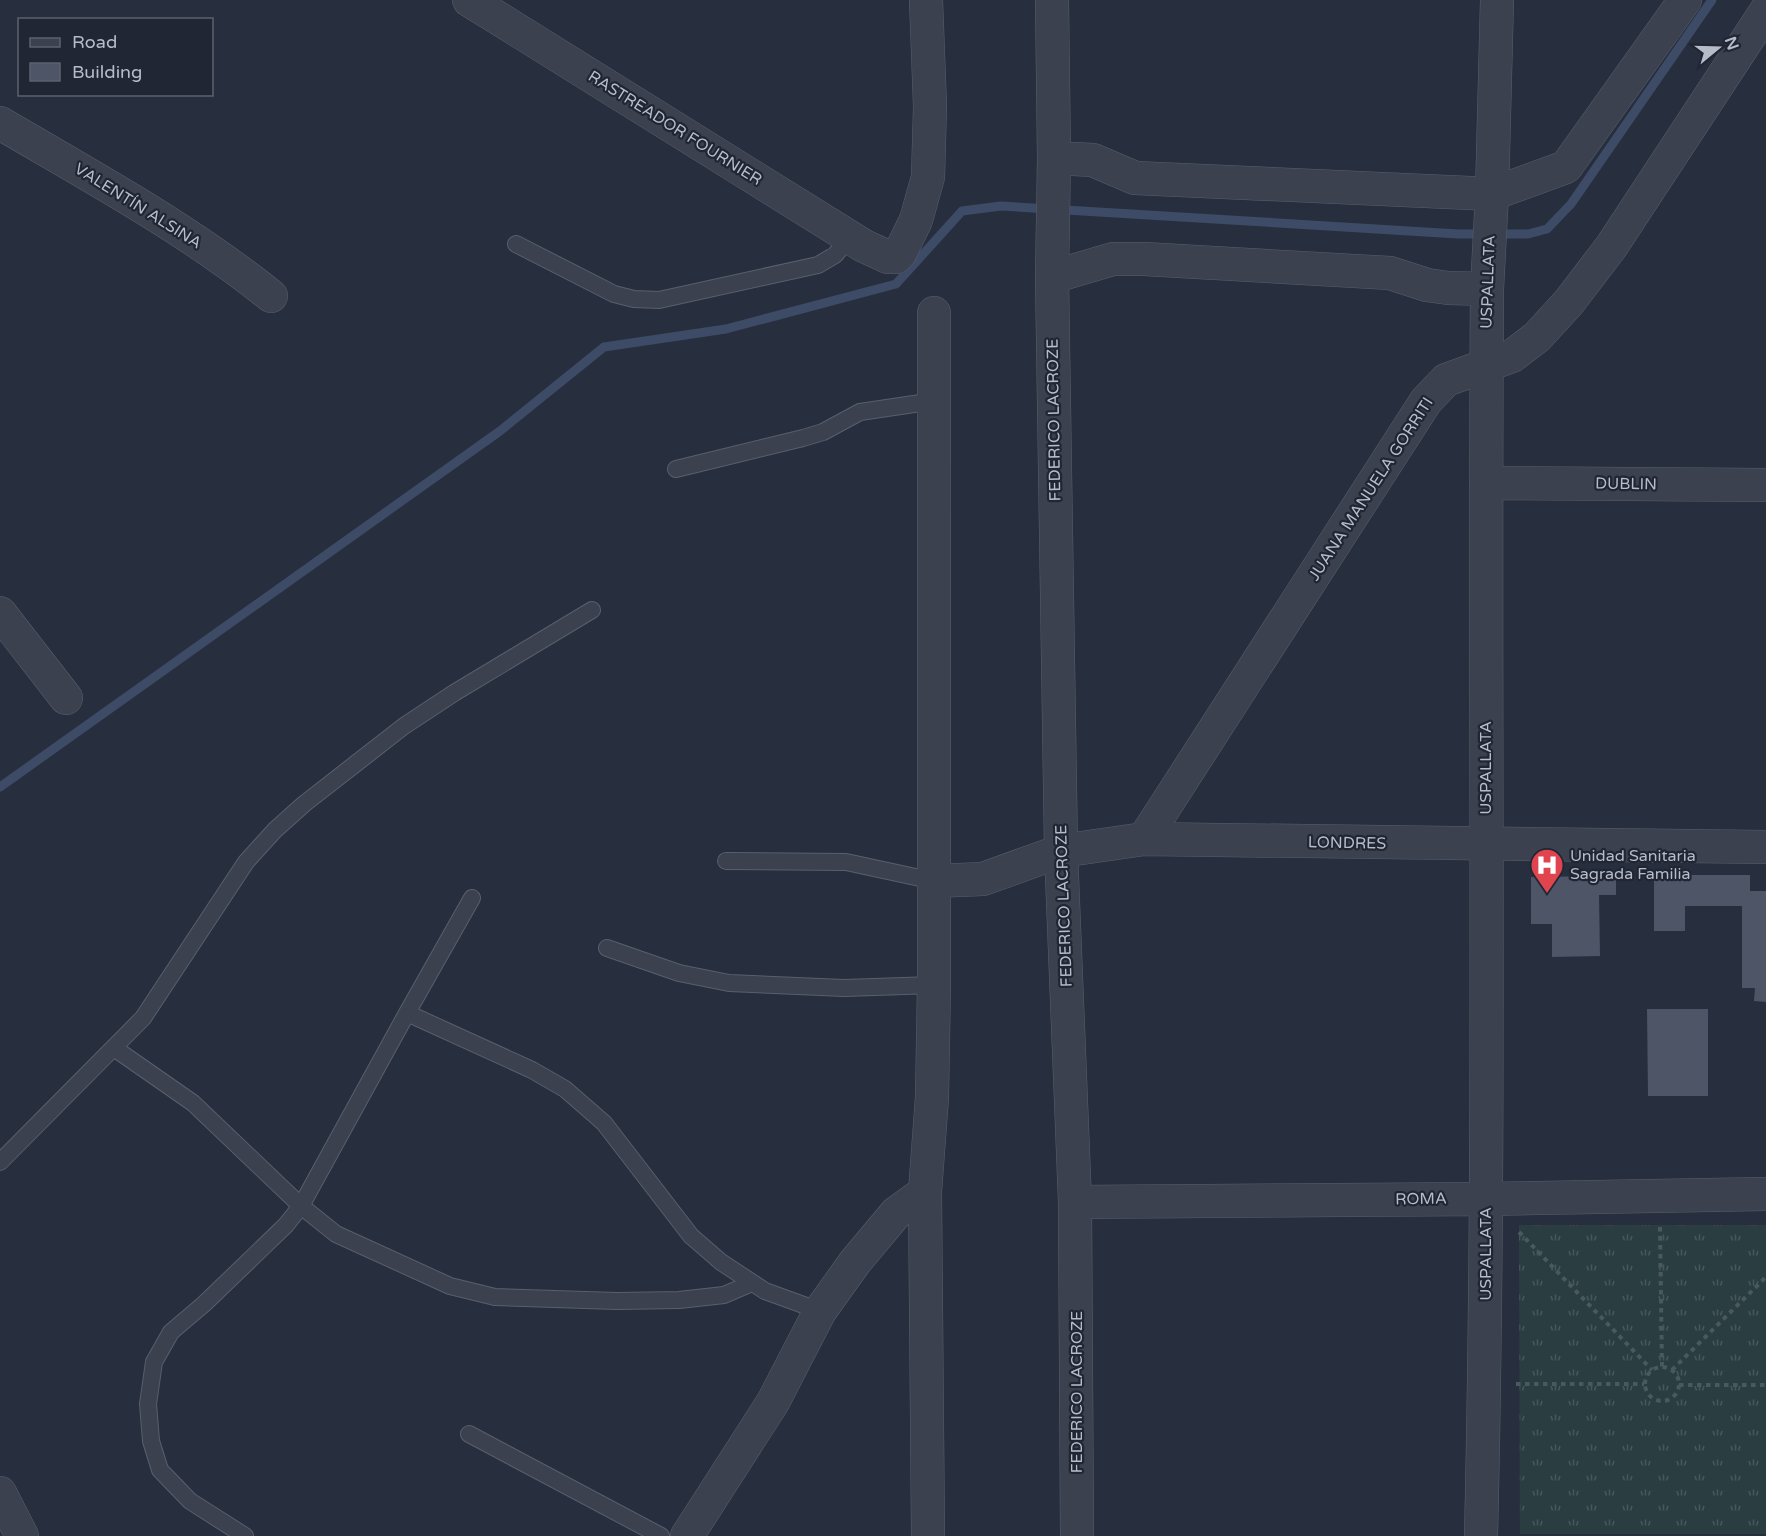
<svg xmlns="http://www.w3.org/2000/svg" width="1766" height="1536" font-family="'Varela Round',sans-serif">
<defs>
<pattern id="grass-tufts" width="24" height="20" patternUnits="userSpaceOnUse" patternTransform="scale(1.5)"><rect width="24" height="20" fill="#2a3d41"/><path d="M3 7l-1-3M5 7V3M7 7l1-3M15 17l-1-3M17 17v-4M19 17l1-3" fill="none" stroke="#47575b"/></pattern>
</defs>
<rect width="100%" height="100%" fill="#272f3e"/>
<!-- grass -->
<path fill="url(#grass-tufts)" d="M1519,1225h247v309h-246z"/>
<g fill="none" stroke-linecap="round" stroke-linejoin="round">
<!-- stream -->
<path stroke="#3e4b66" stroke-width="9" d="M0,787l500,-356 104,-84 122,-18 170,-45 66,-73 39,-5 457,28h70l19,-5 24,-25 141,-204"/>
</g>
<!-- building -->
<path fill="#4d5567" d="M1654,875h96v16h16v111l-12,-1 1,-13h-13v-82h-57v25h-31z
M1616,876v19h-17l1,61 -48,1v-33h-21v-47z
M1647,1009h61v87h-60z"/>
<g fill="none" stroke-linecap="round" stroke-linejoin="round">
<defs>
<path id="service" d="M516,244l98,50 20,5 25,1 159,-35 17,-10 15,-18
M676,469l127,-31 20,-6 37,-20 74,-11
M726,861l120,1 88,19
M607,948l72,25 50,10 115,5 90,-3
M407,1013l125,57 33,19 39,34 87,113 30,26 44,29 55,20
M114,1048l79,55 108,103 35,28 114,52 45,11 122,4 62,-1 45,-5 28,-12
M0,1162l143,-144 103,-156 29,-32 29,-26 100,-78 50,-33 138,-83
M469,1434l192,102
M245,1536l-55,-35 -30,-31 -9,-29 -3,-37 6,-42 17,-30 33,-28 82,-79 15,-19 106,-193 65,-115"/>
<path id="minor" d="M469,0l395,246 24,11h8l4,-4 16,-33 12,-43 2,-71 -4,-106
M1052,0l2,158 -2,119 9,574 14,351 2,334
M0,123c92,54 188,106 271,173
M1054,158l39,2 42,18 357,16 74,-27 119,-167
M1052,277l61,-18h31l246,14 37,12 21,3 39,1
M1486,483l280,2
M0,613l66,85
M1144,839l282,-438 20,-21 66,-24 25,-19 32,-35 42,-55 155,-236
M934,881l49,-2 78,-28 83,-12 622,8
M1075,1202l411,-3 280,-5
M0,1493l22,43
M687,1536l86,-134 47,-91 35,-49 41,-49 29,-21
M928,1536l-3,-344 7,-95 2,-112v-672
M1481,1536c10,-415 3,-831 6,-1247l5,-95 5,-194"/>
</defs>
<!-- service casing -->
<use href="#service" stroke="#595f6c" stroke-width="18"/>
<!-- minor casing -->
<use href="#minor" stroke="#595f6c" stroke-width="34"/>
<!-- path -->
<path stroke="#495a5e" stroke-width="4" stroke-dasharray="4.5 4.5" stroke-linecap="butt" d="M1660,1227l2,140
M1519,1232l133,138
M1645 1384a17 17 0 1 1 34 0a17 17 0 1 1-34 0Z
M1672,1370l94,-93
M1516,1384h128
M1679,1385h87"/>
<!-- service -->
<use href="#service" stroke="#3b414f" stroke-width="16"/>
<!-- minor -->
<use href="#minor" stroke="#3b414f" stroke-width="33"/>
</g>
<!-- icons -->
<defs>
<symbol id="hospital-pin" viewBox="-11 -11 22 30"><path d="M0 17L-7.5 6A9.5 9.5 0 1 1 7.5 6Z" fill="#e0444e" stroke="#202634"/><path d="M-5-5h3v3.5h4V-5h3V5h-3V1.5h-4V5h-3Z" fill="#fff"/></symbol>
</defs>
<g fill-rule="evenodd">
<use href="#hospital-pin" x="1528" y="846" width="38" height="52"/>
</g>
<g text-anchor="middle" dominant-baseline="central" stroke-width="4.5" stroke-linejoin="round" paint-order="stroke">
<!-- street labels -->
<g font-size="16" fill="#b7bcc9" stroke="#202634">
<text transform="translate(675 128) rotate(32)">RASTREADOR FOURNIER</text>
<text transform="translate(138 206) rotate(32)">VALENTÍN ALSINA</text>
<text transform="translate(1488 282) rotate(-88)">USPALLATA</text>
<text transform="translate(1054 420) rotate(-91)">FEDERICO LACROZE</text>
<text transform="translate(1626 484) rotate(1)">DUBLIN</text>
<text transform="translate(1371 489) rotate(-57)">JUANA MANUELA GORRITI</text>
<text transform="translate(1486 768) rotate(-90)">USPALLATA</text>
<text transform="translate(1347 843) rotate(1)">LONDRES</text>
<text transform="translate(1064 906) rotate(-92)">FEDERICO LACROZE</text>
<text transform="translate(1421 1199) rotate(-1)">ROMA</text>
<text transform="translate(1486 1254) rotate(-90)">USPALLATA</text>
<text transform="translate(1077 1392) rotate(-90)">FEDERICO LACROZE</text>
</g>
<!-- poi labels -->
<g font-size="16" fill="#b7bcc9" stroke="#202634" text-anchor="start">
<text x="1570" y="856">Unidad Sanitaria<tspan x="1570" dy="18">Sagrada Familia</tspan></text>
</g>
</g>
<!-- legend -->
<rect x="18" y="18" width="195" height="78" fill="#202634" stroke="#5c6270" stroke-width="1.5"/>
<rect x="30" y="38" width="30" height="9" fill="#3b414f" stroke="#5c6270" stroke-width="1.5"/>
<text x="72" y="48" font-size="18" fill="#b7bcc9">Road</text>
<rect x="30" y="63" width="30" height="18" fill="#4d5567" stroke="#5c6270" stroke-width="1.5"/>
<text x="72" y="78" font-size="18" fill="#b7bcc9">Building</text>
<!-- north arrow -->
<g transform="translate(1718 48) rotate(71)" stroke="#202634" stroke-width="4.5" paint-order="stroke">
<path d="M0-4.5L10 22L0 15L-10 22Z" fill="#b7bcc9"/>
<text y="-9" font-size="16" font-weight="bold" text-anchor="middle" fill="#b7bcc9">N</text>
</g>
</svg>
